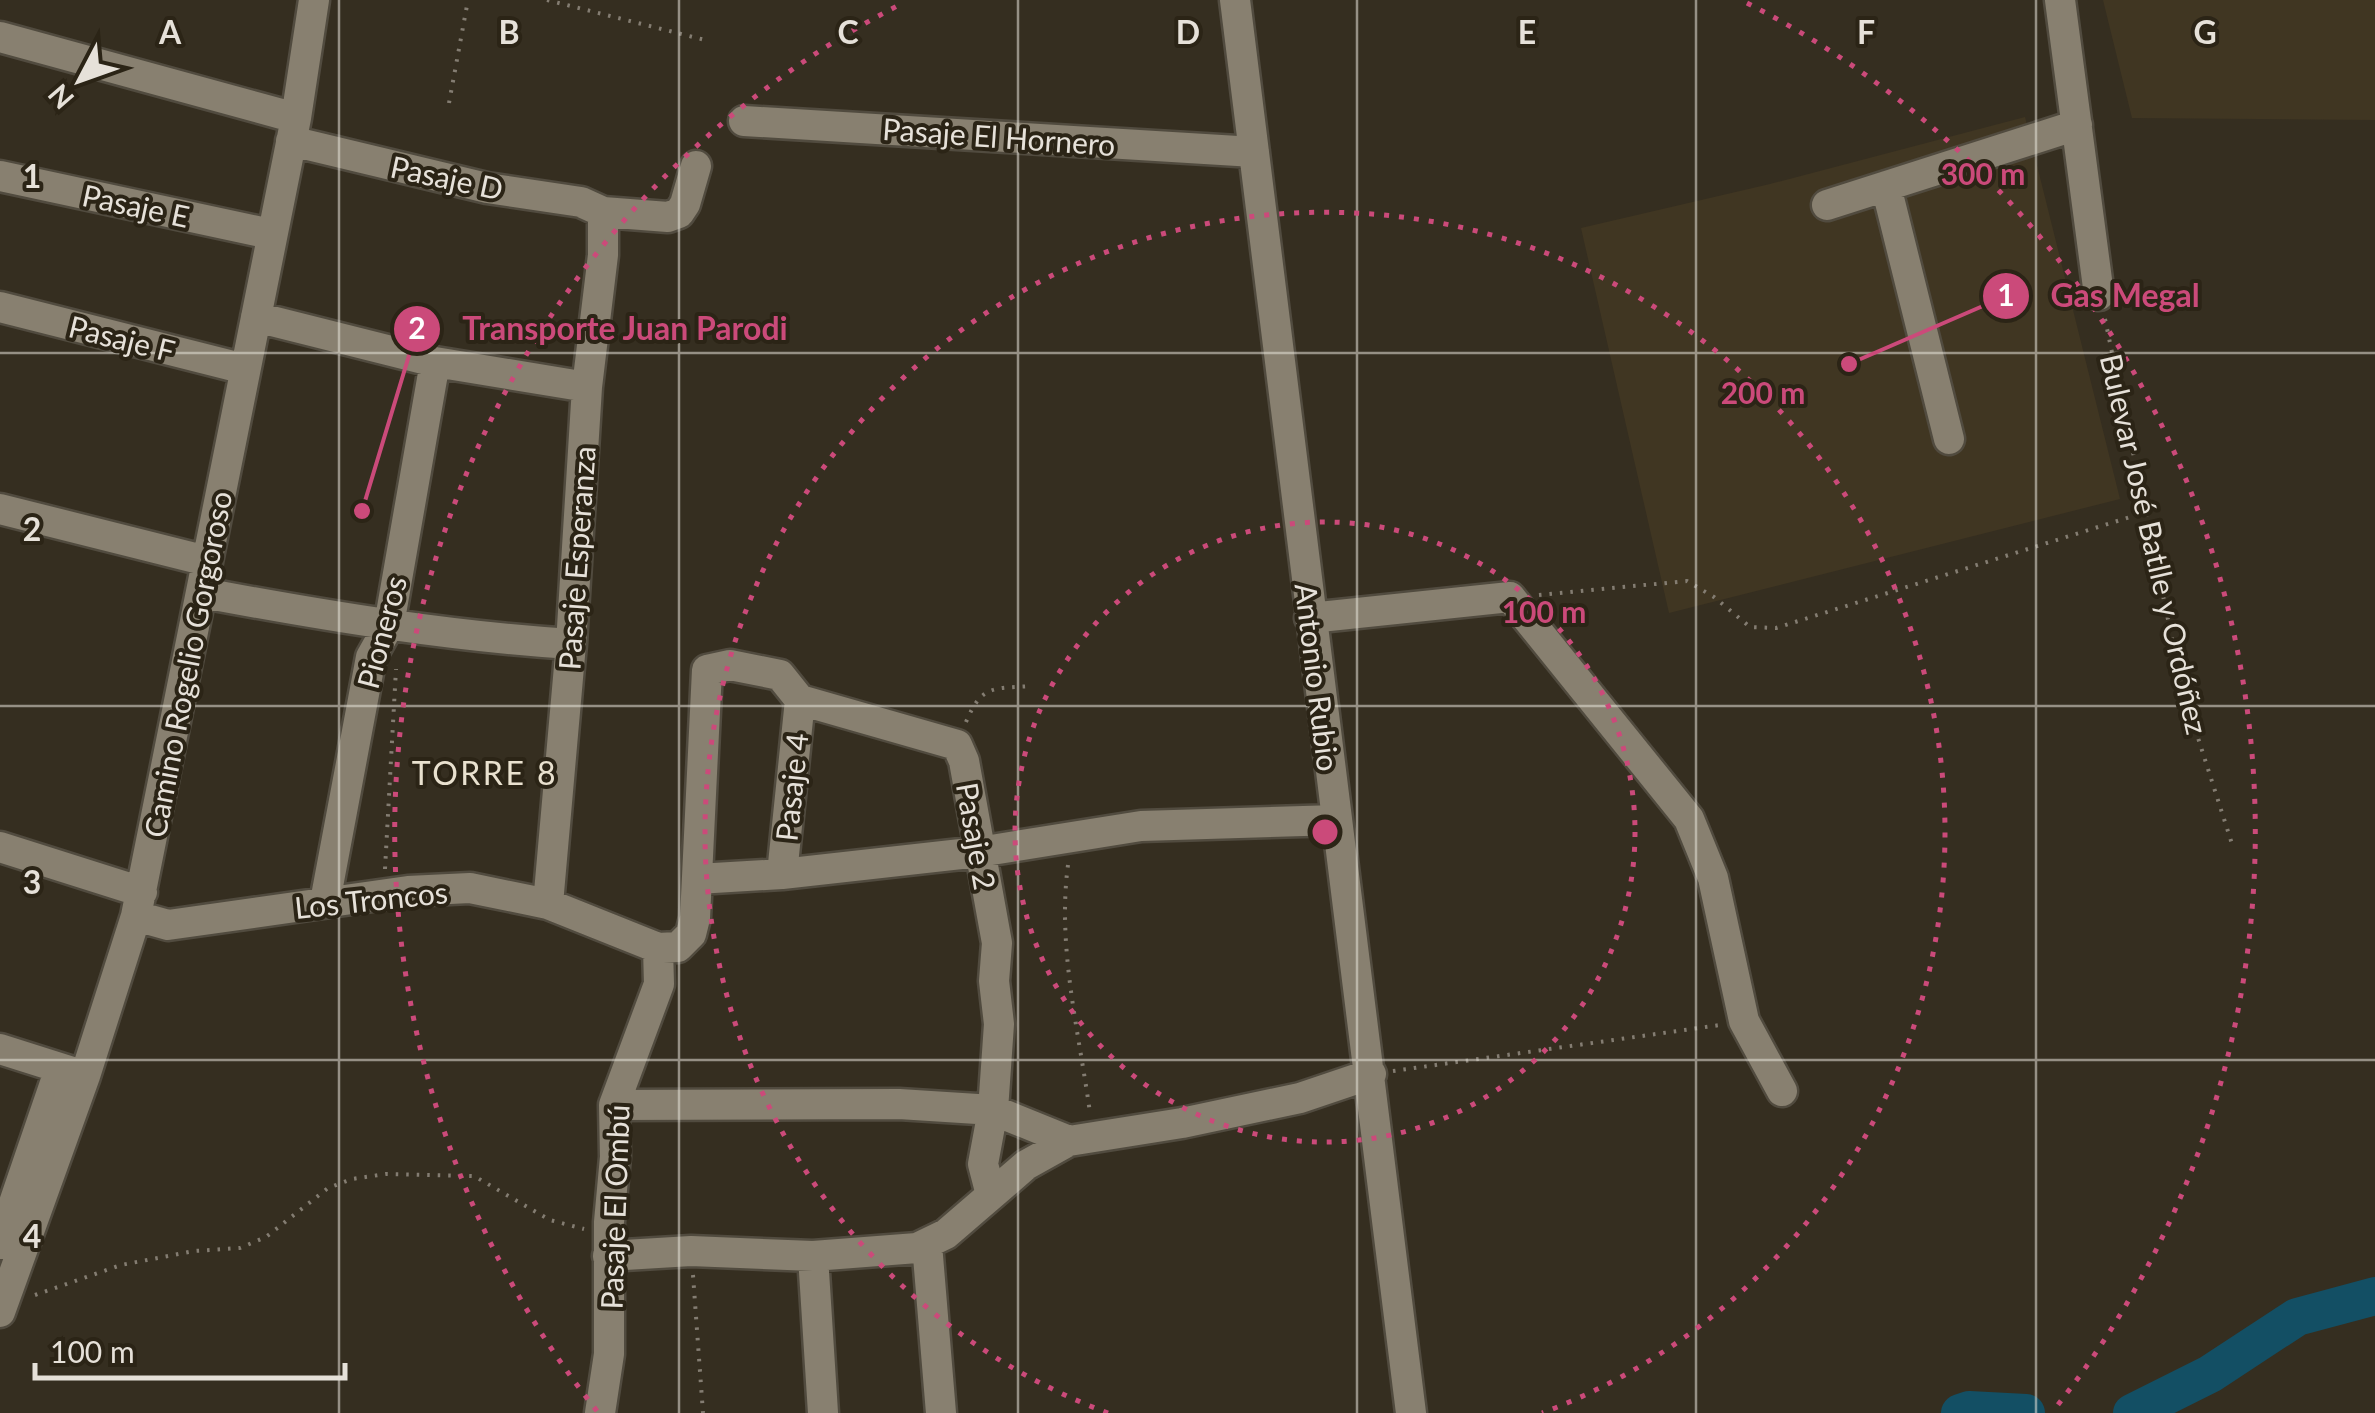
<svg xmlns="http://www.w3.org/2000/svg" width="2375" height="1413" font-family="Lato,sans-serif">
<rect width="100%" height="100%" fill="#352e20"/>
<!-- built -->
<path fill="#403622" d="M2103,0h272v120l-243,-2z
M2025,117l95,382 -451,114 -88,-385 189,-44z"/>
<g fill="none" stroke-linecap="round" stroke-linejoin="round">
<!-- river -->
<path stroke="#134f64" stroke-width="38" d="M1960,1413l9,-3 57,3
M2132,1413l78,-39 87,-57 78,-21"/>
<defs>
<path id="minor" d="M1235,0l176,1413
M2060,0l39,295
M0,37l296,81
M744,121l510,31
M291,141l196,47 94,14 22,10 65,5 11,-4 6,-9 11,-38
M0,176l271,58
M1886,186l63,253
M1827,205l250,-80
M0,307l245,62
M256,317l179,45 152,25
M0,509l207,52
M203,593c123,23 244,43 368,51
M1310,618l200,-21 179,222 24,59 31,143 38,70
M0,847l142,45
M782,874l18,-174
M697,879l85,-5 197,-22 162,-26 196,-6
M325,902l46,-245 18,-32 46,-263
M548,904l23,-260 16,-257 16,-132v-43
M136,916l32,9 240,-34 62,-3 78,16 110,44 20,-1 13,-13 4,-16 12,-248 23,-5 50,10 20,25 157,45 7,16 33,182 -3,38 5,43 -6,86 -10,54 8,31
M0,1049l82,26
M614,1105l285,-1 94,6 76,31
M0,1244l56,-164 29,-4
M927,1244l14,169
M608,1256l83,-5 122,5 104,-8 29,-14 80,-69 43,-24 113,-18 118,-25 71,-24
M813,1256l10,157
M0,1312l85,-236 51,-160 160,-798 18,-118
M600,1413l9,-59v-132l6,-65 -1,-52 45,-121 -1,-36"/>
</defs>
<!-- minor casing -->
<use href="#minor" stroke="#514b3f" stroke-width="35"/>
<!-- path -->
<path stroke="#847d72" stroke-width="4" stroke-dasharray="2.5 8" stroke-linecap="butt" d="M547,0l158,40
M449,103l19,-103
M2105,319l78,372 50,156
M1539,595l148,-14 27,16 36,30 26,1 370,-116
M966,722c16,-38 27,-33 65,-36
M1068,865c-11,82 11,167 22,248
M385,869l11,-200
M1393,1071l327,-46
M693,1275l10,138
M35,1295l86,-30 73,-14 46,-3 26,-11 62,-49 24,-9 34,-5 88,2 76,44 34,9"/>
<!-- minor -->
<use href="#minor" stroke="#888070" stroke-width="30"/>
</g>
<!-- grid -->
<path fill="none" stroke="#e6e1d9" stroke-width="2.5" stroke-opacity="0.55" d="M339,0v1413M679,0v1413M1018,0v1413M1357,0v1413M1696,0v1413M2036,0v1413M0,353h2375M0,706h2375M0,1060h2375"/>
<!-- distance rings -->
<g fill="none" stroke="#cb4a7a" stroke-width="5" stroke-dasharray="5 10">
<circle cx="1325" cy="832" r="310"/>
<path d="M1108 1413A620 620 0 1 1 1542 1413"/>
<path d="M597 1411A930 930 0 0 1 903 3M1747 3A930 930 0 0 1 2053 1411"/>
</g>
<g text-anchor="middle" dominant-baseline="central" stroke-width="8" stroke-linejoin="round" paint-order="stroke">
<!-- street labels -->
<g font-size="30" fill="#e6e1d9" stroke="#2b2416">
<text transform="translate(999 136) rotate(4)">Pasaje El Hornero</text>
<text transform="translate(447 177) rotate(12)">Pasaje D</text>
<text transform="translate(136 205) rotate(12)">Pasaje E</text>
<text transform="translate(122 338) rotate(14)">Pasaje F</text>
<text transform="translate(2155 544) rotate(77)">Bulevar José Batlle y Ordóñez</text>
<text transform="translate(576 558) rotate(-86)">Pasaje Esperanza</text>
<text transform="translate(381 632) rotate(-75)">Pioneros</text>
<text transform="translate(187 664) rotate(-79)">Camino Rogelio Gorgoroso</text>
<text transform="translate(1318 677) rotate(83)">Antonio Rubio</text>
<text transform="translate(791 787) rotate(-84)">Pasaje 4</text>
<text transform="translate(977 836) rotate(80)">Pasaje 2</text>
<text transform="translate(371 899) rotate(-6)">Los Troncos</text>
<text transform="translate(614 1207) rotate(-88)">Pasaje El Ombú</text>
</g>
<!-- neighbourhood labels -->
<g font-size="32" letter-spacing="2.5" fill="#e9e1cf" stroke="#2b2416">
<text x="485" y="772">TORRE 8</text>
</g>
</g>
<g font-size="32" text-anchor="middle" font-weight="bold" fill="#e6e1d9" stroke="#2b2416" stroke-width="8" stroke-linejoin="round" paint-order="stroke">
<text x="170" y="44">A</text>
<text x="509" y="44">B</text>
<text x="848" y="44">C</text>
<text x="1188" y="44">D</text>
<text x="1527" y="44">E</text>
<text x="1866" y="44">F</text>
<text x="2205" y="44">G</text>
<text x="32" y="188">1</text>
<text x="32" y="541">2</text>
<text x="32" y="894">3</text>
<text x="32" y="1248">4</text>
</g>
<circle cx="1325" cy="832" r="15" fill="#cb4a7a" stroke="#2b2416" stroke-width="5"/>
<g font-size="30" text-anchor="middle" font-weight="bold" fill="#cb4a7a" stroke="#2b2416" stroke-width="8" stroke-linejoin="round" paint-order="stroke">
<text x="1983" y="185">300 m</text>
<text x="1763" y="404">200 m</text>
<text x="1544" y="623">100 m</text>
</g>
<!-- callouts -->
<path fill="none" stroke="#cb4a7a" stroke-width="4" d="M1849 364L2006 296M362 511L417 329"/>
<g fill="#cb4a7a" stroke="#2b2416" stroke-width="4">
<circle cx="1849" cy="364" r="10"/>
<circle cx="362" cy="511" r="10"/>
<circle cx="2006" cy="296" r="25"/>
<circle cx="417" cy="329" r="25"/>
</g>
<g font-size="30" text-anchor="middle" font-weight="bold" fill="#fff">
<text x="2006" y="306">1</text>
<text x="417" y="339">2</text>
</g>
<g font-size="32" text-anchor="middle" font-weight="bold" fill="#cb4a7a" stroke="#2b2416" stroke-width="8" stroke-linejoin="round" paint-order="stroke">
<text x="2125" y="307">Gas Megal</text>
<text x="625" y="340">Transporte Juan Parodi</text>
</g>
<!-- north arrow -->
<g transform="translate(80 80) rotate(229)" stroke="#2b2416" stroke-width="8" paint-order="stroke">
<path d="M0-8L18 38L0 25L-18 38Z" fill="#e6e1d9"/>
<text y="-15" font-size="28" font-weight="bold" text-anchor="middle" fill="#e6e1d9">N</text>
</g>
<!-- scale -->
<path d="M35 1363v15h310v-15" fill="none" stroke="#e6e1d9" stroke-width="5"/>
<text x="50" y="1363" font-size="30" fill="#e6e1d9" stroke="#2b2416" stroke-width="8" paint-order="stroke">100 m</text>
</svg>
